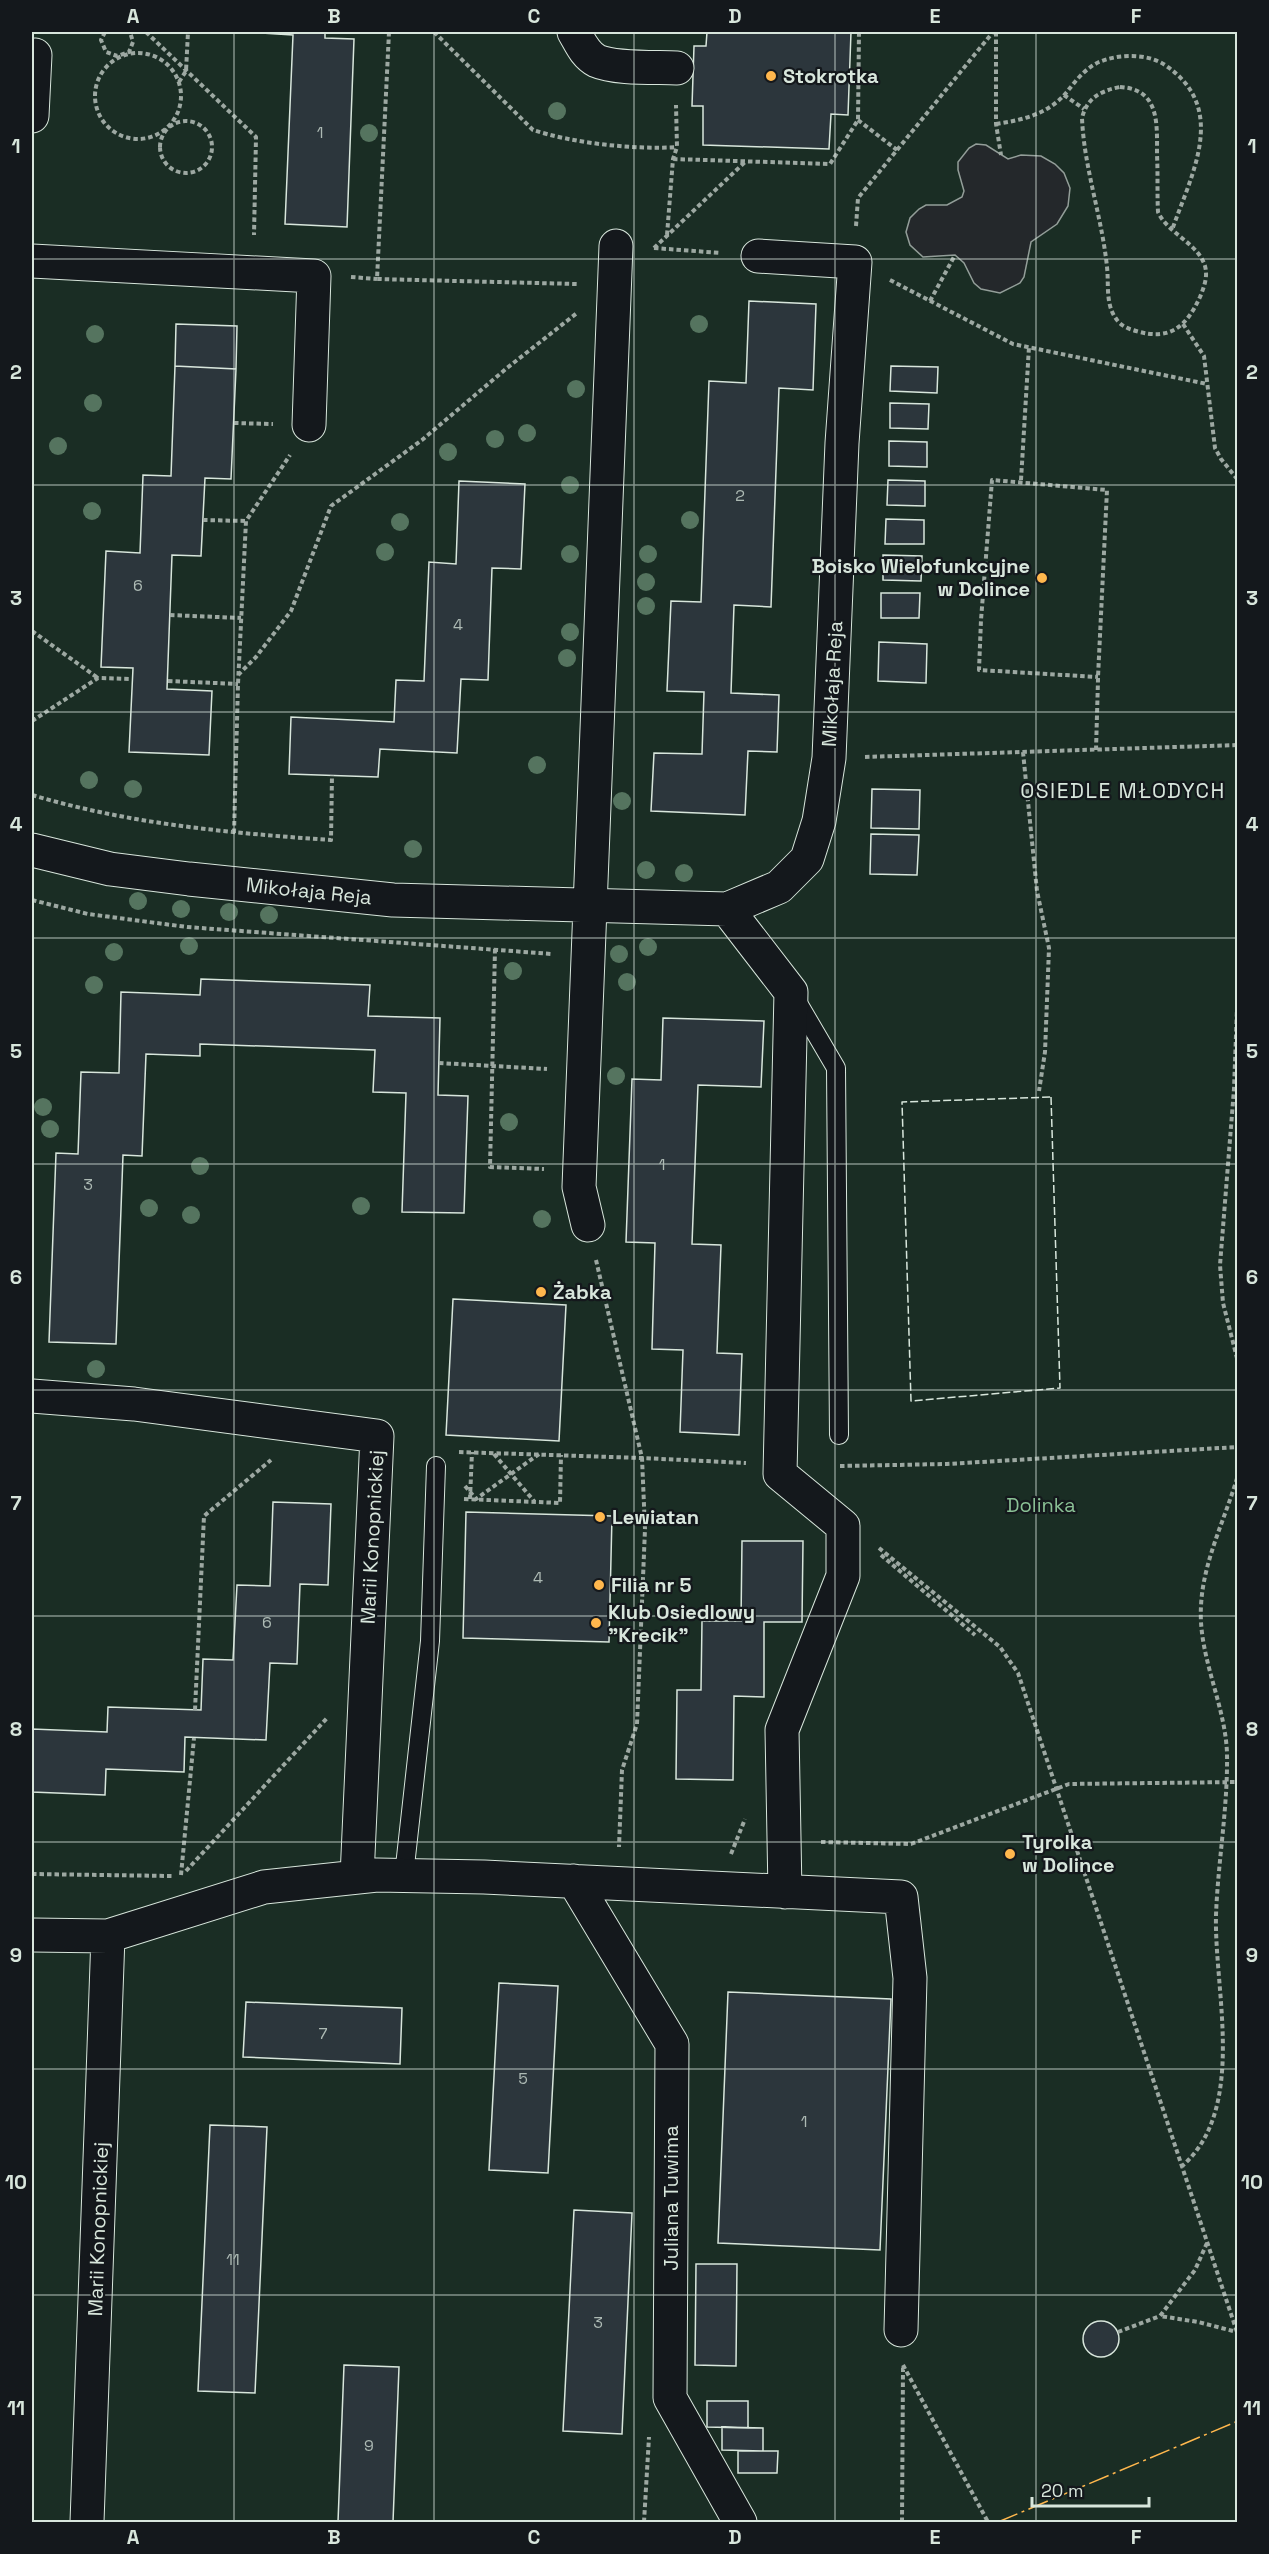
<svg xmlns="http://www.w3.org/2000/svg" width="1269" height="2554" font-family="'Space Grotesk',sans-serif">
<rect width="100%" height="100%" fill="#14181c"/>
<!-- green -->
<path fill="#1a2d24" stroke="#939e99" stroke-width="1.5" d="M32,32h1205v2490h-1205z"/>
<!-- parking -->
<path fill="#24282b" stroke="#939e99" stroke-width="1.5" d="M976,144l10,1 22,14 13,-4 20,1 14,8 9,9 6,15 -2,18 -11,18 -26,18 -7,35 -4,6 -20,10 -19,-4 -7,-6 -10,-20 -9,-8 -32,2 -13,-12 -4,-13 4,-14 9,-9 7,-4h21l15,-8 2,-6 -6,-21v-8l11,-14z"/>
<!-- building -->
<path fill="#2c363c" stroke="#d8e6dc" stroke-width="1.5" d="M262,32h63v6l29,1 -7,188 -62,-3 8,-189 -31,-2z
M707,32h144l-3,83 -17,-1 -2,35 -126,-4v-39h-11l2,-60h12z
M749,301l67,3 -3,86 -34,-2 -8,219 -37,-2 -3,88 48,2 -2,57 -29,-1 -3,64 -94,-4 3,-58 48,1 2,-62 -37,-1 4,-90 30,1 8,-221 37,2z
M176,324l61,2 -1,43 -61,-3z
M175,366l61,3 -5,110 -26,-1 -4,78 -29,-1 -5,134 45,2 -3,64 -80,-3 4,-84 -32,-1 5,-116 34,2 3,-78 28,1z
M891,366l47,1 -1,26 -47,-2z
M890,403l39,1 -1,25 -38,-1z
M889,441l38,1v25l-38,-1z
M888,480l37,1v25l-38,-1z
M459,481l66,3 -4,85 -29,-1 -4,112 -27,-1 -4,74 -77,-4 -2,28 -89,-3 2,-57 103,5 2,-42 28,1 5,-119 27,2z
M886,519l38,1v24h-39z
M883,555l39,1 -1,25 -38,-1z
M881,593h39l-1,25h-38z
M879,642l48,2 -1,39 -48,-2z
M872,789l48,1 -1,39 -48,-1z
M871,834l48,1 -2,40 -47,-1z
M201,979l169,6 -2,31 72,2 -2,77 30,1 -4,117 -62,-1 4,-119 -33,-1 2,-42 -175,-6v12l-54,-2 -4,102 -19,-1 -7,189 -67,-2 7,-189 22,1 3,-82 38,1 2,-81 79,3z
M663,1018l101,3 -3,66 -63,-2 -6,159 29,1 -4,108 25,1 -3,81 -59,-3 3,-82 -31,-1 3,-106 -29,-1 6,-163 29,1z
M453,1299l113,6 -7,136 -113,-6z
M273,1502l58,2 -3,81 -28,-1 -3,80 -27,-1 -4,77 -81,-3 -1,35 -78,-3 -1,26 -73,-3v-63l75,3 1,-25 93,3 2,-51 30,1 4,-75 33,1z
M466,1512l146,4 -3,126 -146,-4z
M742,1541h61l-1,81h-38v75l-30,-1 -1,84 -57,-1 1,-89h24l1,-69h39z
M499,1983l59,3 -10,187 -59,-3z
M728,1992l163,7 -11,251 -162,-7z
M246,2002l156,6 -2,56 -157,-7z
M210,2125l57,2 -12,266 -57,-2z
M574,2210l58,3 -10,221 -59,-3z
M696,2264h41l-1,102 -41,-1z
M1083 2339a18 18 0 1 1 36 0a18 18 0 1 1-36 0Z
M344,2365l55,2 -6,155h-55z
M707,2401h41v27l-41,-1z
M722,2427l41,1v23l-41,-1z
M738,2451h40l-1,22h-39z"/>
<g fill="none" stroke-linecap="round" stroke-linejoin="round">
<defs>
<path id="service" d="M795,998l41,70 3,367
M404,1875l26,-234 6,-175"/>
<path id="minor" d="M574,32c6,10 11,23 23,29 18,8 60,6 80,7
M32,116l3,-61
M32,261l282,15 -5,149
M32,850l78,19 79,10 204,21 334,9 52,-22 28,-28 12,-38 10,-63 13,-315 13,-181 -97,-6
M727,909l64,83 -11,482 63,52v50l-61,154 3,162
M588,1225l-9,-38 37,-941
M32,1396l102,8 243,32 -20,441
M574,1881l98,163 -2,354 70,124
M32,1935l76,1 156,-49 113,-12 107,2 417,20 9,81 -9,352
M87,2522l21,-586"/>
</defs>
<!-- service casing -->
<use href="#service" stroke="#d8e6dc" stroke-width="20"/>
<!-- minor casing -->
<use href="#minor" stroke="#d8e6dc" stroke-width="35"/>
<!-- path -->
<path stroke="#9da8a2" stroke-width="4" stroke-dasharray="4.5 3" stroke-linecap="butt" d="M105,32l-4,8 5,12 11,4 12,-4 4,-10 -3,-10
M146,32l110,105 -2,98
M389,32l-12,247 200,5
M434,32l99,98c40,13 101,20 144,17
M996,32v92l5,31
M95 96a43 43 0 1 1 86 0a43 43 0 1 1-86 0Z
M179,82l7,-11 2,-39
M1120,87c40,2 37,37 37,68 1,19 0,38 1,57 10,22 40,31 47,54 3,11 -1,21 -5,31 -14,30 -30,44 -64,34 -7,-2 -15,-5 -19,-11 -12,-15 -8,-35 -10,-53 -5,-50 -23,-99 -25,-149 5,-20 18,-27 38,-31z
M1064,95l20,14
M858,120l39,30
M160 147a26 26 0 1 1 52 0a26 26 0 1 1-52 0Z
M996,124c27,-4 52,-10 70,-31 9,-11 18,-24 33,-31 19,-8 48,-9 66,3 64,43 27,108 7,165
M673,159l157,5 28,-44 1,-88
M856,226l2,-28 135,-166
M667,235l6,-76 4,-12 -1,-42
M654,248l91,-86
M654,248l67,5
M351,277l26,2
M890,280l123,64 194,40
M930,301l25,-46
M1183,324l21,32 11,92 6,11 17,21
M234,423l39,1
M1021,480l8,-133
M203,520l43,1
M170,615l71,3
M32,631l66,47
M238,675l18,-18 35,-46 40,-105 91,-66 85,-72 70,-55
M168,681l70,3
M32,721l66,-43 33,1
M1096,750l2,-70v-3l9,-187 -115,-10 -11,140 -2,50 119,7
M1023,752l14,139 12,57 -4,104 -6,39
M865,757l373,-12
M32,795c98,29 197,38 299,45l1,-65
M234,833l4,-149 8,-163 44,-66
M32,900l56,14 99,13 365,27
M495,949l-5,218 54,2
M1238,982l-4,107 -14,176 3,38 15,59
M439,1063l108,6
M596,1260l46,198 3,71 -8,195 -15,46 -3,77
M459,1452l183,6 104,5
M494,1454l40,47
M840,1466l107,-2 291,-17
M465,1486l11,13 63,-45
M464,1499l96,4 1,-48
M470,1499l2,-47
M879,1548l121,99 18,26 220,662
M881,1555l94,80
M195,1710l9,-194 67,-56
M821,1842l90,2 158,-60 169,-2
M731,1854l14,-35
M186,1871l141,-153
M32,1874l140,2
M181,1875l13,-137
M1181,2167c67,-57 33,-176 35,-252 2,-54 12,-108 11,-162 -2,-50 -29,-97 -26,-147 2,-45 25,-89 37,-131
M1207,2243l-12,27 -35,46 38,6 39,10
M1118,2332l42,-16
M903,2365l85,157
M644,2522l5,-85
M902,2522l1,-155"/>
<!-- service -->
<use href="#service" stroke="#14181c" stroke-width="18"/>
<!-- minor -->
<use href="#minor" stroke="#14181c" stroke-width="33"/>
<!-- fence -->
<path stroke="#d8e6dc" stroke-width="1.5" stroke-dasharray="8 3" stroke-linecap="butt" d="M1051,1097l9,291 -149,13 -9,-299z"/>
<!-- power -->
<path stroke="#ffb74d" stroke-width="1.5" stroke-dasharray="21 4.5 3 4.5" stroke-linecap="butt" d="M998,2522l240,-101"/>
</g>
<!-- trees -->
<g fill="#55745f">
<circle cx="557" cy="111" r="9"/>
<circle cx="369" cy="133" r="9"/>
<circle cx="699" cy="324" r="9"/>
<circle cx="95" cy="334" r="9"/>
<circle cx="576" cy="389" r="9"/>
<circle cx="93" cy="403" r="9"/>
<circle cx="527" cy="433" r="9"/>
<circle cx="495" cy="439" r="9"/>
<circle cx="58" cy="446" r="9"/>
<circle cx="448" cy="452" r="9"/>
<circle cx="570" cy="485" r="9"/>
<circle cx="92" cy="511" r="9"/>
<circle cx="690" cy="520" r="9"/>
<circle cx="400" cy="522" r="9"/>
<circle cx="385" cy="552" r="9"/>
<circle cx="570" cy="554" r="9"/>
<circle cx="648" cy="554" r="9"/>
<circle cx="646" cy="582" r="9"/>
<circle cx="646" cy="606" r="9"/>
<circle cx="570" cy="632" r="9"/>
<circle cx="567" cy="658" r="9"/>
<circle cx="537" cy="765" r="9"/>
<circle cx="89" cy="780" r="9"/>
<circle cx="133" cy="789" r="9"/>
<circle cx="622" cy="801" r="9"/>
<circle cx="413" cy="849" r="9"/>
<circle cx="646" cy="870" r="9"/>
<circle cx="684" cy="873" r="9"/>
<circle cx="138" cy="901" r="9"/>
<circle cx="181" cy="909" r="9"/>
<circle cx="229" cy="912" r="9"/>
<circle cx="269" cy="915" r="9"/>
<circle cx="189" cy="946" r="9"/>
<circle cx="648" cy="947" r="9"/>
<circle cx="114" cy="952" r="9"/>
<circle cx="619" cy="954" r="9"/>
<circle cx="513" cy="971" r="9"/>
<circle cx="627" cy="982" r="9"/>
<circle cx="94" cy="985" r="9"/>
<circle cx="616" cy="1076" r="9"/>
<circle cx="43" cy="1107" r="9"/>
<circle cx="509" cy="1122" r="9"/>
<circle cx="50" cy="1129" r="9"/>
<circle cx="200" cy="1166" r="9"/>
<circle cx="361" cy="1206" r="9"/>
<circle cx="149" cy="1208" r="9"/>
<circle cx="191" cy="1215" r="9"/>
<circle cx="542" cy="1219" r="9"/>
<circle cx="96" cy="1369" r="9"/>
</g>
<!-- grid -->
<path fill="none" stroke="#d8e6dc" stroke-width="1.5" stroke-opacity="0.55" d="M234,32v2490M434,32v2490M634,32v2490M835,32v2490M1036,32v2490M32,259h1206M32,485h1206M32,712h1206M32,938h1206M32,1164h1206M32,1390h1206M32,1616h1206M32,1842h1206M32,2069h1206M32,2295h1206"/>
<!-- markers -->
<g fill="#ffb74d" stroke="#14181c" stroke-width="2">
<circle cx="771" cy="76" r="6"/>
<circle cx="1042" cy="578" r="6"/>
<circle cx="541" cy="1292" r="6"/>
<circle cx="600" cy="1517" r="6"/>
<circle cx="599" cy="1585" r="6"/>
<circle cx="596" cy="1623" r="6"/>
<circle cx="1010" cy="1854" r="6"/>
</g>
<g text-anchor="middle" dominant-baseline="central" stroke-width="4.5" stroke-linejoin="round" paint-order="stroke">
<!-- number labels -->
<g font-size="16" fill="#adbab4">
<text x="320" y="132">1</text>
<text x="740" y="495">2</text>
<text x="138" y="585">6</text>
<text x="458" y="624">4</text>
<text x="662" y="1164">1</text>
<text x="88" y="1184">3</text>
<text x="538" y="1577">4</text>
<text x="267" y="1622">6</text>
<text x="323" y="2033">7</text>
<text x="523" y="2078">5</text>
<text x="804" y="2121">1</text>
<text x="233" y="2259">11</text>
<text x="598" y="2322">3</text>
<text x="369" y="2445">9</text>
</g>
<!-- poi labels -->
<g font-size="20" font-weight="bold" fill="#d8e6dc" stroke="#14181c" text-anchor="start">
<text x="783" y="76">Stokrotka</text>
<text x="1030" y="566" text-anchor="end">Boisko Wielofunkcyjne<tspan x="1030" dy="23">w Dolince</tspan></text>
<text x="553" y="1292">Żabka</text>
<text x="612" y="1517">Lewiatan</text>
<text x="611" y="1585">Filia nr 5</text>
<text x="608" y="1612">Klub Osiedlowy<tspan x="608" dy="23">"Krecik"</tspan></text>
<text x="1022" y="1842">Tyrolka<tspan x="1022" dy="23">w Dolince</tspan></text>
</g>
<!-- street labels -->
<g font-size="20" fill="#d8e6dc" stroke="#14181c">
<text transform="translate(832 684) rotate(-87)">Mikołaja Reja</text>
<text transform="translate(309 891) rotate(6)">Mikołaja Reja</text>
<text transform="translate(372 1537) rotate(-87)">Marii Konopnickiej</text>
<text transform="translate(671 2198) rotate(-90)">Juliana Tuwima</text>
<text transform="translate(98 2229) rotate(-88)">Marii Konopnickiej</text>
</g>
<!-- park labels -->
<g font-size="20" fill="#8ac095" stroke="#14181c">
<text x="1041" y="1505">Dolinka</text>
</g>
<!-- neighbourhood labels -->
<g font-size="21" letter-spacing="1.5" fill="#d8e6dc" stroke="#14181c">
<text x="1123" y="790">OSIEDLE MŁODYCH</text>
</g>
</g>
<!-- border -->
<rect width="1269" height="2554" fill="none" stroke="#14181c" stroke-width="66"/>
<!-- scale -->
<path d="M1032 2497v9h117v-9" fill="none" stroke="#d8e6dc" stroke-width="3"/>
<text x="1041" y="2497" font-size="18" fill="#d8e6dc" stroke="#14181c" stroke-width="4.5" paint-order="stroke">20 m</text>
<rect x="33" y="33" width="1203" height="2488" fill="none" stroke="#d8e6dc" stroke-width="2"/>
<g font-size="20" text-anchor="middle" font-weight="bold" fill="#d8e6dc">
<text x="133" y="23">A</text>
<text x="334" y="23">B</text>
<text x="534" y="23">C</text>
<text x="735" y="23">D</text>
<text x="935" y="23">E</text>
<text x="1136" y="23">F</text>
<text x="16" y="153">1</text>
<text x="1252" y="153">1</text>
<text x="16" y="379">2</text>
<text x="1252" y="379">2</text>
<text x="16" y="605">3</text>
<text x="1252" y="605">3</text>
<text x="16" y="831">4</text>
<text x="1252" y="831">4</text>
<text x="16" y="1058">5</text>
<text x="1252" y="1058">5</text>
<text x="16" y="1284">6</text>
<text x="1252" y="1284">6</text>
<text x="16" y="1510">7</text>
<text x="1252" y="1510">7</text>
<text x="16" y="1736">8</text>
<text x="1252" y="1736">8</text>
<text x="16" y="1962">9</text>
<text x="1252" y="1962">9</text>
<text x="16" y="2189">10</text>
<text x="1252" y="2189">10</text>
<text x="16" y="2415">11</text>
<text x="1252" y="2415">11</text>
<text x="133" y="2544">A</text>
<text x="334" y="2544">B</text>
<text x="534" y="2544">C</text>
<text x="735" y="2544">D</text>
<text x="935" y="2544">E</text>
<text x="1136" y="2544">F</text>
</g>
</svg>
